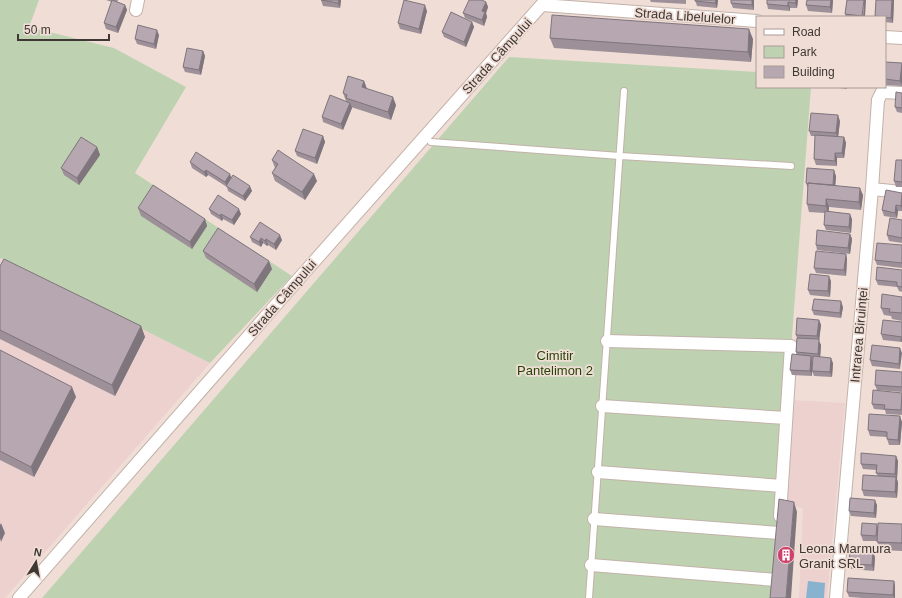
<svg xmlns="http://www.w3.org/2000/svg" width="902" height="598" font-family="Helvetica,sans-serif">
<rect width="100%" height="100%" fill="#f0ded6"/>
<!-- industrial -->
<path fill="#ecd1cf" d="M0,258l210,105 -205,235h-5z
M792,400l53,3 -18,195h-28l4,-90 -19,-4z"/>
<!-- green -->
<path fill="#bed2b1" d="M0,0h39l-10,27 85,21 72,39 -51,86 157,103 -82,87 -210,-105z
M509,57l248,15v15h54l-39,511h-730z"/>
<!-- water -->
<path fill="#87b3cf" d="M808,581l17,2 -1,15h-18z"/>
<g fill="none" stroke-linecap="round" stroke-linejoin="round">
<defs>
<path id="lane" d="M431,142l189,14 171,10
M589,598l35,-507"/>
<path id="street" d="M542,5l215,16
M136,10l2,-10
M885,37l17,1
M872,189l30,3
M607,341l184,5 -11,170
M602,406l184,12
M598,472l184,14
M594,519l185,14
M591,565l185,15
M19,598l276,-315 251,-283
M836,598l36,-409 6,-89 4,-8 20,1"/>
</defs>
<!-- lane casing -->
<use href="#lane" stroke="#c2b2a9" stroke-width="8"/>
<!-- street casing -->
<use href="#street" stroke="#c2b2a9" stroke-width="14"/>
<!-- lane -->
<use href="#lane" stroke="#fff" stroke-width="6"/>
<!-- street -->
<use href="#street" stroke="#fff" stroke-width="12"/>
</g>
<!-- wall -->
<path fill="#9d9098" d="M106,0h12l-1,2 8,3 2,5 -9,23 -12,-4 -2,-6 8,-21z
M321,0h20l-1,8 -17,-2z
M650,0h36v4l-35,-2z
M695,0h23l-1,8 -20,-2z
M731,0h23v10l-21,-2 -2,-5z
M798,0l-1,8h-7v3l-22,-2 -1,-5z
M807,0h26l-1,13 -24,-2 -2,-6z
M847,0l18,17h-19l-1,-3z
M876,0h18l-1,23 -8,-1v-5h-10z
M486,2l2,5 -2,6 1,4 -3,9 -19,-8 -2,-5z
M427,11l-6,23 -21,-5 -2,-6z
M472,22l2,5 -8,20 -22,-10 -2,-5z
M159,35l-3,14 -19,-5 -2,-5z
M550,38l203,1 -2,23 -197,-14z
M203,51l2,5 -4,19 -16,-3 -2,-5z
M885,62l17,2v22l-17,-1z
M364,81l3,8 29,16 -5,15 -40,-13 1,1 -9,22 -20,-8 -1,-5 24,-16 -3,-8z
M831,87h16v2z
M902,93v20l-5,-1 -2,-5z
M840,121l-2,16h6l2,6 -2,15h-7v8l-21,-1 -2,-6 1,-23h-4l-2,-5z
M323,136l2,6 -8,22 -20,-8 -2,-5z
M97,147l3,8 -21,30 -15,-10 -3,-7z
M272,160l45,21 -12,19 -30,-19 -3,-8 3,-5z
M902,160v27h-6l-2,-6z
M190,162l40,12 1,4 21,13 -7,10 -17,-10 -1,-4 -19,-12 -2,2 -14,-9z
M836,176l-1,9 28,10 -2,15 -32,-3v5l23,7 -1,14 -25,-3 -2,-5 1,-12 -16,-1 -2,-8 1,-15 -2,-6z
M902,193v18h-4l-1,7 -13,-2 -2,-6z
M138,208l67,11 2,7 -15,23 -51,-33z
M209,209l32,5 -7,11 -11,-6 -1,2 -11,-7z
M902,220v23l-13,-2 -2,-6z
M850,234l2,5 -2,15 -33,-4 -1,-5z
M250,237l32,3 -6,10 -8,-5 -1,1 -4,-3 -2,4 -9,-5z
M902,245v23l-25,-3 -2,-5z
M203,251l69,18 -15,23 -51,-34z
M846,254l1,5 -1,17 -30,-3 -2,-5z
M0,266l141,60 4,11 -30,59 -115,-57z
M902,270v22l-3,-1 -2,-4 -19,-2 -2,-5z
M831,281l-1,16 -20,-2 -2,-5z
M902,297v24l-10,-2 -1,-3 -7,-1 -3,-7z
M843,307l-2,11 -27,-3 -2,-5z
M819,320l2,5 -2,16 2,4 -1,12 13,6 -1,14 -18,-1 -2,-5 1,-12h-1v17l-20,-1 -2,-5 7,-15 -1,-3 1,-14 -1,-3z
M902,322v21v-1l-19,-2 -2,-6z
M900,348v21l-28,-3 -2,-6z
M0,350l76,47 -42,80 -34,-17z
M902,372v20l-25,-2 -2,-5z
M902,393v22l-16,-1 -1,-4 -11,-1 -2,-5z
M902,422l-2,23h-11l-2,-6v-2l-17,-1 -2,-6z
M896,456l2,5 -1,18 1,4 -1,15 -33,-2 -2,-6 16,-14 -2,-3 1,-3 -14,-1 -2,-5z
M877,505l-1,13 -25,-2 -2,-5z
M902,524v27l-22,-1 -3,-9h-14l-2,-6 17,-9z
M875,557l-1,14 -23,-2 -2,-5z
M894,581l1,5v12h-32l-14,-1 -2,-5z"/>
<!-- shaded-wall -->
<path fill="#7f757c" d="M339,0h2l-1,8 -2,-5z
M716,0h2l-1,8 -2,-5z
M752,0h2v10l-2,-5z
M796,0h2l-1,8 -2,-5z
M831,0h2l-1,13 -2,-6z
M864,0h2l-1,17h-2z
M892,0h2l-1,23 -2,-5z
M486,2l2,5 -2,6 1,4 -3,9 -2,-6v-9z
M788,2l2,6v3l-2,-5z
M125,5l2,5 -9,23 -2,-6z
M425,5l2,6 -6,23 -2,-5z
M472,22l2,5 -8,20 -2,-5z
M749,29l4,10 -2,23 -3,-10z
M157,30l2,5 -3,14 -2,-5z
M203,51l2,5 -4,19 -2,-5z
M902,63v22l-2,-4z
M364,81l3,8 -5,-2z
M393,97l3,8 -5,15 -3,-8z
M350,103l2,5 -9,22 -2,-6z
M838,115l2,6 -2,17 -2,-5z
M323,136l2,6 -8,22 -2,-6z
M844,137l2,6 -2,15 -2,-5z
M97,147l3,8 -21,30 -2,-7z
M835,153l2,5v8l-2,-5z
M206,170l2,5 -2,2 -2,-5z
M834,170l2,6 -1,15 -2,-5z
M230,174l2,6 -6,6 1,1 -2,-5z
M314,174l3,7 -12,19 -3,-8z
M250,186l2,5 -7,10 -2,-5z
M860,188l3,7 -2,15 -2,-8z
M902,197v13l-1,-4z
M826,199l3,8 -1,7 -2,-8z
M896,205l2,6 -1,7 -2,-5z
M239,209l2,5 -7,11 -2,-5z
M221,214l2,5 -1,2 -2,-5z
M850,214l2,5 -1,14 -2,-6z
M205,219l2,7 -15,23 -2,-7z
M850,234l2,5 -2,15 -2,-6z
M280,235l2,5 -6,10 -2,-6z
M261,238l2,5 -2,4 -2,-5z
M266,239l2,6 -1,1 -2,-5z
M846,254l1,5 -1,17 -2,-6z
M269,261l3,8 -15,23 -3,-8z
M829,276l2,5 -1,16 -2,-6z
M841,301l2,6 -2,11 -1,-5z
M819,320l2,5 -2,16 2,4 -1,14 -2,-5 1,-14 -2,-4z
M141,326l4,11 -30,59 -3,-11z
M900,348l2,5 -2,16 -1,-5z
M811,356l1,5v15l-2,-5z
M831,358l2,5 -1,14 -2,-5z
M72,387l4,10 -42,80 -3,-10z
M900,416l2,6 -2,23 -2,-5z
M896,456l2,5 -1,18 1,4 -1,15 -2,-6 1,-15 -1,-3z
M875,500l2,5 -1,13 -2,-5z
M794,502l3,10 -6,86h-5z
M1,523l4,10 -4,9 -1,-4v-13z
M873,551l2,6 -1,14 -2,-6z
M894,581l1,5v12h-1l-1,-3z"/>
<!-- building -->
<path fill="#b6a7b1" stroke="#7f757c" d="M112,0l13,5 -9,22 -12,-4z
M321,0h18l-1,3z
M404,0l21,5 -6,24 -21,-6z
M469,0h13l4,2 -4,9 3,1 -3,8 -19,-7z
M695,0h21l-1,3 -20,-2z
M731,0h21v5l-21,-2z
M767,0h29l-1,3 -7,-1v4l-21,-2z
M807,0h24l-1,7 -24,-2z
M847,0h17l-2,16 -17,-2z
M876,0h16l-1,18 -16,-2z
M451,12l21,10 -8,20 -22,-10z
M552,15l197,14 -1,23 -198,-14z
M138,25l19,5 -3,14 -19,-5z
M187,48l16,3 -4,19 -16,-3z
M885,62l17,1 -2,18 -15,-2z
M348,76l16,5 -2,6 31,10 -5,15 -42,-14 1,-3 -4,-2z
M896,92l6,1v15l-7,-1z
M330,95l20,8 -9,21 -19,-7z
M811,113l27,2 -2,18 -27,-2z
M303,129l20,7 -8,22 -20,-7z
M815,135l29,2 -2,16h-7v8l-21,-2z
M81,137l16,10 -20,31 -16,-10z
M278,150l36,24 -12,18 -30,-19 6,-9 -6,-4z
M196,152l34,22 -5,8 -19,-12 -2,2 -14,-10z
M896,160h6v22l-8,-1z
M807,168l27,2 -1,15 -25,-2v1l-2,-1z
M233,175l17,11 -7,10 -17,-10z
M808,183l52,5 -1,14 -33,-3v7l-19,-2z
M153,185l52,34 -15,23 -52,-34z
M886,190l16,3 -1,13 -5,-1 -1,8 -13,-3z
M218,195l21,14 -7,11 -11,-6 -1,2 -11,-7z
M825,211l25,3 -1,13 -25,-2z
M890,218l12,2v18l-15,-3z
M260,222l20,13 -6,9 -8,-5 -1,2 -4,-3 -2,4 -9,-5z
M218,228l51,33 -15,23 -51,-33z
M817,230l33,4 -2,14 -32,-3z
M877,243l25,2v18l-27,-3z
M816,251l30,3 -2,16 -30,-2z
M4,259l137,67 -29,59 -112,-55v-64z
M877,267l25,3v17l-5,-1v-4l-21,-2z
M810,274l19,2 -1,15 -20,-1z
M882,294l20,3v16l-13,-1 1,-3 -9,-1z
M814,299l27,2 -1,12 -28,-3z
M797,318l22,2 -2,16 -21,-1z
M883,320l19,2v19h-1l1,-4 -21,-3z
M797,338l22,1 -1,15 -22,-2z
M872,345l28,3 -1,16 -29,-4z
M0,350l72,37 -41,80 -31,-16z
M792,354l19,2 -1,15 -20,-1z
M813,356l18,2 -1,14 -18,-1z
M876,370l26,2v15l-27,-2z
M873,390l29,3 -1,17 -17,-1 1,-4 -13,-1z
M869,414l31,2 -2,24 -11,-1v-7l-19,-2z
M861,453l35,3 -1,18 -19,-1 1,-8 -16,-1z
M863,475l33,2 -1,15 -33,-2z
M850,498l25,2 -1,13 -25,-2z
M779,499l15,3 -8,96h-16z
M862,523l15,1 -1,12 -15,-1z
M878,523l24,1v19l-25,-1z
M850,550l23,1 -1,14 -23,-1z
M848,578l46,3 -1,14 -46,-3z"/>
<!-- icons -->
<defs>
<symbol id="building-disc" viewBox="-11 -11 22 22"><circle r="9.5" fill="#cf416d" stroke="#f0ded6"/><path d="M-4-6H4V6H1V3H-1V6H-4ZM-2.5-4.3h1.7v1.8h-1.7ZM.8-4.3h1.7v1.8H.8ZM-2.5-1h1.7V.8h-1.7ZM.8-1h1.7V.8H.8Z" fill="#fff"/></symbol>
</defs>
<g fill-rule="evenodd">
<use href="#building-disc" x="776" y="545" width="20" height="20"/>
</g>
<g text-anchor="middle" dominant-baseline="central" stroke-width="3.5" stroke-linejoin="round" paint-order="stroke">
<!-- street labels -->
<g font-size="13" fill="#3e3733" stroke="#f0ded6">
<text transform="translate(685 16) rotate(4)">Strada Libelulelor</text>
<text transform="translate(497 56) rotate(-48)">Strada Câmpului</text>
<text transform="translate(282 298) rotate(-49)">Strada Câmpului</text>
<text transform="translate(859 335) rotate(-85)">Intrarea Biruinței</text>
</g>
<!-- park labels -->
<g font-size="13" fill="#274406" stroke="#f0ded6">
<text x="555" y="355">Cimitir<tspan x="555" dy="15">Pantelimon 2</tspan></text>
</g>
<!-- poi labels -->
<g font-size="13" fill="#3e3733" stroke="#f0ded6" text-anchor="start">
<text x="799" y="548">Leona Marmura<tspan x="799" dy="15">Granit SRL</tspan></text>
</g>
</g>
<!-- legend -->
<rect x="756" y="16" width="130" height="72" fill="#f0ded6" stroke="#a99b95"/>
<rect x="764" y="29" width="20" height="6" fill="#ffffff" stroke="#a99b95"/>
<text x="792" y="36" font-size="12" fill="#3e3733">Road</text>
<rect x="764" y="46" width="20" height="12" fill="#bed2b1" stroke="#a99b95"/>
<text x="792" y="56" font-size="12" fill="#3e3733">Park</text>
<rect x="764" y="66" width="20" height="12" fill="#b6a7b1" stroke="#a99b95"/>
<text x="792" y="76" font-size="12" fill="#3e3733">Building</text>
<!-- north arrow -->
<g transform="translate(36 562) rotate(11)" stroke="#f0ded6" stroke-width="3" paint-order="stroke">
<path d="M0-3L7 15L0 10L-7 15Z" fill="#3e3733"/>
<text y="-6" font-size="11" font-weight="bold" text-anchor="middle" fill="#3e3733">N</text>
</g>
<!-- scale -->
<path d="M18 34v6h91v-6" fill="none" stroke="#3e3733" stroke-width="2"/>
<text x="24" y="34" font-size="12" fill="#3e3733" stroke="#f0ded6" stroke-width="3" paint-order="stroke">50 m</text>
</svg>
